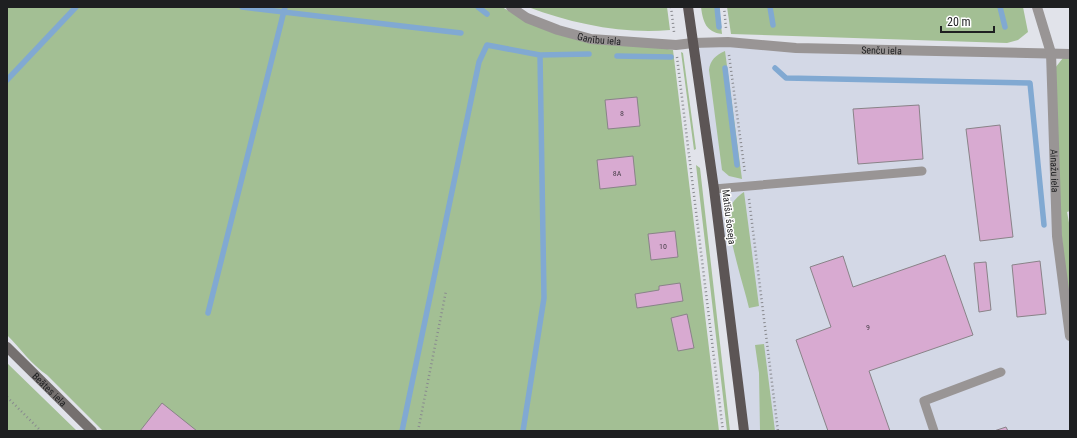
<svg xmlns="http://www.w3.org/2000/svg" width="1077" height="438" font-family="'Roboto Condensed',sans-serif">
<rect width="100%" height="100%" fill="#e1e3ea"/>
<!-- built -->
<path fill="#d3d8e6" d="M693,43l358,10 19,283v95h-326z"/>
<!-- green -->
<path fill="#a3bf94" d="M7,7h495l29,17 142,26 46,381h-616l-56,-56c-15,-10 -27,-27 -40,-40z
M528,7h139l3,23c-48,4 -97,-6 -142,-23z
M701,7h18l3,27c-16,-2 -19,-12 -21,-27z
M727,7h296l5,25 -10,8 -11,3 -276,-9z
M1070,49v162l-3,1 3,16v72l-4,-15 -18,-208z
M725,51l17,128 -13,-3 -7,-6 -13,-100c1,-10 7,-15 16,-19z
M681,52l2,1 13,96 -2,1z
M696,165l4,3 30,263h-3z
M744,192l15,114 -10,2c-5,-22 -25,-81 -19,-100 2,-6 9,-13 14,-16z
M764,344l11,87h-15l-1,-58 -4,-28z
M7,363l70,68h-70z"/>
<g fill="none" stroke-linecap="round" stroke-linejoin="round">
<!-- stream -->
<path stroke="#81a9d2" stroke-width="5.5" d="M242,7l219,26
M478,7l9,7
M717,7l2,20
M770,7l3,18
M1000,7l5,20
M617,56l54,1
M725,68l12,97
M775,68l11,10 244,5 14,142
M7,80l69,-73
M208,313l77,-306
M402,431l77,-369 8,-17 53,10 49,-1
M523,431l21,-133 -4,-243"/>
</g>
<!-- building -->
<path fill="#d8aad1" stroke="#898388" d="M637,97l3,29 -32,3 -3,-29z
M919,105l4,54 -65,5 -5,-55z
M1000,125l13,112 -33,4 -14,-112z
M633,156l3,29 -36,4 -3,-29z
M675,231l3,26 -27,3 -3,-26z
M945,255l28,80 -104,36 21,60h-62l-32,-91 35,-13 -21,-60 33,-11 10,31z
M1040,261l6,53 -29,3 -5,-52z
M986,262l5,48 -12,2 -5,-49z
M680,283l3,18 -46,7 -2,-14 24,-4v-4z
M687,314l7,34 -16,3 -7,-33z
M162,403l35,28h-57z
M1006,427l2,4h-14z"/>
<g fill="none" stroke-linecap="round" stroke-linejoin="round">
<!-- path -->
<path stroke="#898a8f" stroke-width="2.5" stroke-dasharray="1 3" stroke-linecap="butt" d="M671,7l3,25
M724,7l2,21
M729,55l16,118
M677,57l46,374
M749,199l29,232
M7,397l34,34
M418,431l28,-140"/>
<!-- lane -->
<path stroke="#999595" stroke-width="9" d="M714,189l208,-18
M934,431l-10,-30 77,-29"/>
<!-- street -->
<g stroke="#999595" stroke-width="10">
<path id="s1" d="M511,7l16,11 31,12 33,9 85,6 17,-2 35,-1 68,6 274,6"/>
<path id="s2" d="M1037,7l14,46 6,183 13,100"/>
</g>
<!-- secondary -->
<path stroke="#75706f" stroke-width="10" id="s3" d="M7,347l85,84"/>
<!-- primary -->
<path stroke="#5c5555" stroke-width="10" d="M688,7l26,182 30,242"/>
</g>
<g text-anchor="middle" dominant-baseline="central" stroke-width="3" stroke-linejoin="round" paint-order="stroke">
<!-- number labels -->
<g font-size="8" fill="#4c424d">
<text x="622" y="113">8</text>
<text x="617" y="173">8A</text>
<text x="663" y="246">10</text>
<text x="868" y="327">9</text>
</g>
<!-- street labels -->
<g font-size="10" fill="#1e1f21" stroke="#fff">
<text stroke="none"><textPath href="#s1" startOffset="95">Ganību iela</textPath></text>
<text stroke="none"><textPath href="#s1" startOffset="378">Senču iela</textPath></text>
<text stroke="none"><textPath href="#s2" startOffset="166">Ainažu iela</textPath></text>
<text transform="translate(729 217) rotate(83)">Matīšu šoseja</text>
<text stroke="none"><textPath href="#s3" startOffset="60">Beātes iela</textPath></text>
</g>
</g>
<!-- border -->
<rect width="1077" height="438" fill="none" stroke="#1e1f21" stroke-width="16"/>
<!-- scale -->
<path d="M941 26v6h53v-6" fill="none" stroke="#1e1f21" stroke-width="2"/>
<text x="947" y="26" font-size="12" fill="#1e1f21" stroke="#ffffff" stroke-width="3" paint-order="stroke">20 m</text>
</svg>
